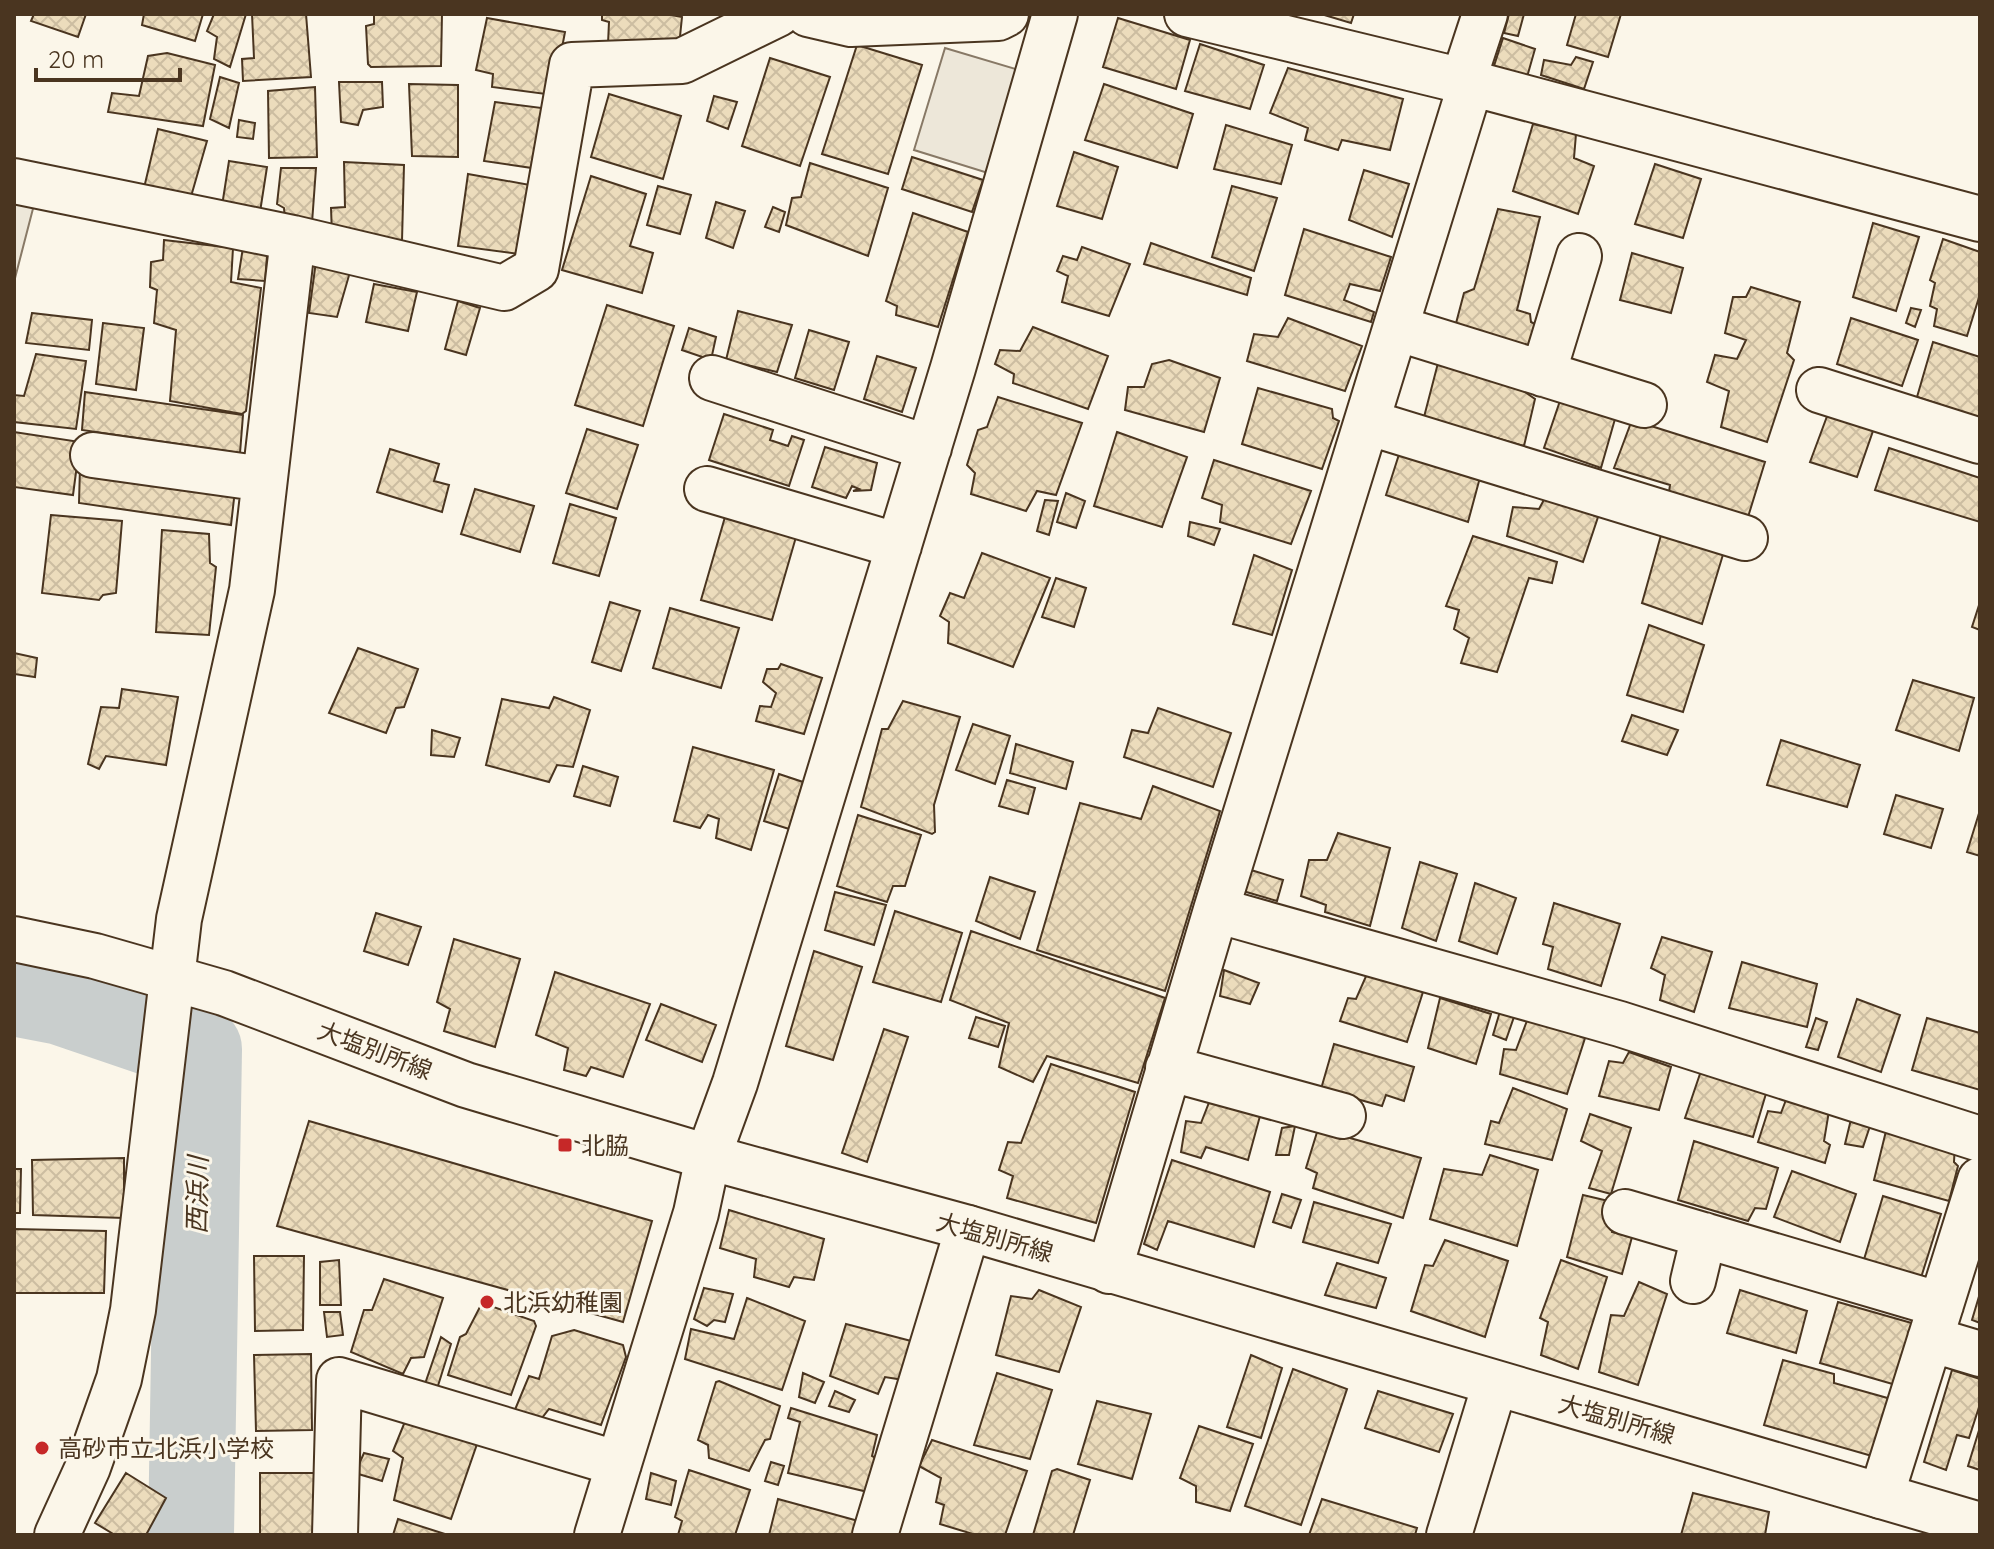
<svg xmlns="http://www.w3.org/2000/svg" width="1994" height="1549" font-family="Quicksand,'Noto Sans JP',sans-serif">
<defs>
<pattern id="building-cross-hatch" width="8" height="8" patternUnits="userSpaceOnUse" patternTransform="scale(2)"><rect width="8" height="8" fill="#ecdcbc"/><path d="M0 0l8 8M0 8l8-8" fill="none" stroke="#ccbda1"/></pattern>
</defs>
<rect width="100%" height="100%" fill="#fbf6e9"/>
<!-- parking -->
<path fill="#ede7d9" stroke="#887966" stroke-width="2" d="M945,48l74,22 -31,103 -74,-23z
M14,191l22,6 -22,85z"/>
<g fill="none" stroke-linecap="round" stroke-linejoin="round">
<!-- river -->
<path stroke="#c9cecd" stroke-width="86" d="M14,993l47,9 138,47 -8,486"/>
</g>
<!-- building -->
<path fill="url(#building-cross-hatch)" stroke="#4a3520" stroke-width="2" d="M34,14h52l-8,23 -47,-16z
M144,14h59l-8,27 -53,-16z
M214,14h32l-16,53 -16,-8 3,-22 -10,-6z
M252,14h54l5,63 -68,4 -1,-22 12,-1z
M374,14h68l-1,52 -70,1 -3,-3 -2,-38 8,-2z
M602,14h64l16,3 -3,29 -71,-2 1,-22 -7,-2z
M1321,14h33l-3,9z
M1509,14h15l-6,22 -14,-3z
M1576,14h45l-13,43 -41,-12z
M487,18l78,14 -12,63 -61,-8 1,-13 -17,-4z
M1118,18l72,22 -14,49 -73,-22z
M1503,38l32,11 -8,28 -34,-8z
M1200,44l64,21 -14,44 -65,-18z
M857,45l65,20 -34,109 -66,-20z
M167,53l48,12 -12,61 -95,-14 4,-19 27,3 9,-40z
M1576,57l17,5 -9,27 -43,-14 3,-15 27,5z
M770,58l60,19 -30,89 -58,-20z
M1288,68l115,31 -13,51 -48,-10 -4,10 -33,-10 3,-12 -38,-15z
M220,77l19,6 -10,45 -19,-9z
M339,82h43l1,25 -20,3 -5,15 -17,-3z
M409,84l49,1v72l-46,-1z
M1104,84l89,30 -16,54 -92,-28z
M315,87l2,70 -48,1 -1,-67z
M609,94l72,22 -18,63 -72,-22z
M714,96l23,6 -9,27 -21,-8z
M495,102l55,7 -11,60 -55,-8z
M239,120l16,3 -2,16 -16,-2z
M1533,124l43,10 -2,24 20,8 -16,48 -65,-23z
M1226,125l66,20 -11,39 -67,-15z
M158,129l49,12 -17,59 -46,-12z
M1074,152l44,15 -16,52 -45,-13z
M912,157l71,23 -11,32 -70,-23z
M229,161l38,6 -7,45 -38,-6z
M344,162l60,3 -2,76 -70,-6 -1,-27 14,-1z
M810,163l78,25 -20,68 -82,-31 6,-27 9,-1z
M1655,164l46,15 -18,59 -48,-14z
M281,168h35l-4,55 -27,-2 -1,-13 -7,-4z
M1364,170l45,14 -17,53 -43,-17z
M468,174l62,11 -11,69 -61,-8z
M591,176l55,18 -16,52 23,7 -11,40 -80,-23z
M658,186l33,9 -11,39 -33,-9z
M1232,186l45,12 -23,73 -42,-14z
M716,202l29,9 -12,37 -27,-10z
M773,207l12,5 -6,20 -14,-5z
M1498,209l42,8 -23,93 13,4 1,8 10,5 -7,22 -79,-22 9,-34 10,-4z
M913,213l55,19 -30,95 -42,-12 1,-9 -11,-5z
M1873,223l46,14 -23,74 -43,-14z
M1304,229l87,28 -11,34 -30,-7 -6,16 30,12 -3,10 -86,-27z
M1943,239l37,13v42l-13,42 -33,-10 3,-17 -7,-3 5,-23 -5,-3z
M164,240l69,8 -2,34 30,6 -15,123 -4,3 -72,-13 6,-71 -22,-7 3,-33 -7,-3 1,-25 12,-2z
M244,241l24,3 -3,37 -27,-2z
M1151,243l100,35 -4,17 -103,-31z
M1082,247l48,17 -21,52 -47,-14 6,-26 -11,-5 6,-15 14,4z
M1632,253l51,15 -12,45 -51,-13z
M316,261l34,11 -13,45 -28,-4z
M374,284l43,8 -9,39 -42,-9z
M1751,287l49,15 -13,51 7,7 -27,82 -46,-15 8,-36 -22,-9 8,-27 22,4 9,-19 -21,-7 8,-36h13z
M458,301l22,7 -14,47 -21,-6z
M607,305l67,21 -31,100 -68,-21z
M1911,308l10,2 -6,17 -9,-4z
M738,311l54,14 -15,47 -51,-12z
M32,313l60,7 -3,30 -63,-7z
M1288,318l74,28 -17,45 -98,-30 7,-27 24,3z
M1851,318l67,22 -16,46 -65,-22z
M103,323l41,5 -8,62 -40,-6z
M1033,327l75,29 -20,53 -75,-26 1,-9 -19,-10 5,-14 20,1z
M689,328l27,9 -5,23 -29,-10z
M809,330l40,12 -15,48 -39,-12z
M1933,342l47,15v61l-63,-21z
M36,354l50,7 -10,68 -62,-7v-27l10,1z
M877,356l39,12 -14,44 -38,-13z
M1169,360l51,18 -16,54 -79,-22 3,-23h16l8,-23z
M1438,363l84,27 13,9 -11,47 -100,-29z
M1258,388l74,21 1,9 6,3 -17,48 -80,-25z
M85,392l158,23 -3,38 -158,-23z
M1562,395l55,17 -16,56 -57,-20z
M998,397l84,26 -26,72 -19,-4 -11,20 -55,-17 4,-21 -8,-8 11,-35 9,-3z
M1829,411l45,17 -17,49 -47,-15z
M724,414l49,16 -3,10 18,6 4,-10 12,4 -15,46 -80,-26z
M1632,420l133,42 -17,55 -79,-25 1,-7 -56,-17z
M587,429l51,16 -21,64 -51,-16z
M14,432l66,10 -7,53 -59,-8z
M1117,432l70,25 -25,70 -68,-21z
M1402,445l80,25 -14,52 -82,-27z
M825,447l52,16 -6,27 -18,1 6,-2 -7,-3 -6,12 -34,-11z
M1889,448l91,30v44l-105,-32z
M390,449l49,15 -5,17 15,4 -7,27 -65,-20z
M1214,460l97,31 -20,53 -71,-22 2,-17 -20,-7z
M80,467l155,23 -4,35 -152,-22z
M475,489l59,17 -14,46 -59,-18z
M1066,493l19,8 -9,27 -19,-6z
M1546,496l52,21 -15,45 -76,-26 6,-29 26,2z
M1045,500l13,1 -9,34 -12,-4z
M570,504l46,14 -17,58 -46,-13z
M51,515l71,6 -6,72 -13,2 -4,5 -57,-7z
M725,517l71,20 -24,83 -71,-20z
M1190,522l30,7 -6,16 -26,-9z
M1663,528l62,20 -23,76 -60,-21z
M162,530l47,4 1,29 6,4 -7,68 -53,-3z
M1473,536l84,26 -5,21 -23,-5 -32,94 -36,-9 8,-25 -15,-9 5,-19 -13,-4z
M982,553l68,25 -37,89 -65,-24 1,-21 -9,-6 10,-23 14,5z
M1254,555l38,15 -20,65 -39,-11z
M1056,578l30,10 -12,39 -32,-10z
M610,602l30,9 -19,60 -29,-9z
M1980,602v28l-8,-3z
M670,608l69,20 -18,60 -68,-20z
M1649,625l55,20 -21,67 -56,-17z
M358,648l60,21 -14,38 -8,1 -10,25 -57,-20z
M14,653l23,5 -2,19 -21,-3z
M781,664l41,14 -18,56 -48,-13 4,-15 11,1 5,-14 -13,-11 4,-13h11z
M1913,680l61,18 -15,53 -63,-21z
M122,689l56,8 -12,68 -60,-9 -7,13 -11,-5 13,-57 18,1z
M554,697l36,13 -17,57 -16,-2 -8,17 -63,-17 16,-66 47,9z
M903,701l57,16 -26,88 1,27 -3,2 -71,-27 21,-78h6z
M1158,708l73,25 -18,54 -89,-30 8,-27 16,3z
M1632,715l46,15 -11,25 -45,-14z
M973,724l37,12 -15,48 -39,-14z
M432,730l28,8 -6,19 -23,-2z
M1781,740l79,25 -13,42 -80,-22z
M1016,744l57,18 -7,27 -56,-16z
M693,747l81,23 -23,80 -35,-12 3,-19 -11,-4 -8,13 -26,-7z
M583,766l35,11 -8,29 -36,-10z
M779,774l24,8 -14,47 -25,-8z
M1007,780l28,8 -7,26 -29,-8z
M1153,786l67,25 -55,180 -128,-41 43,-147 61,16z
M1896,795l47,14 -12,39 -47,-14z
M1980,810v46l-13,-4z
M858,815l63,20 -16,51h-12l-6,16 -50,-16z
M1338,833l52,15 -20,78 -45,-14 1,-7 -25,-9 8,-36h18z
M1420,862l37,12 -21,67 -34,-13z
M1251,870l32,10 -6,21 -34,-10z
M990,877l45,15 -15,47 -44,-18z
M1475,883l41,15 -19,56 -38,-13z
M835,892l51,13 -12,40 -49,-15z
M1554,903l66,21 -19,62 -53,-17 5,-22 -10,-3z
M895,911l67,22 -21,69 -68,-20z
M376,913l45,14 -13,38 -44,-14z
M971,931l194,67 -27,85 -91,-27 -14,26 -34,-15 10,-44 -59,-23z
M1662,937l50,15 -18,60 -34,-12 5,-25 -14,-7z
M454,939l66,20 -25,88 -51,-16 6,-22 -13,-7z
M814,951l48,16 -29,93 -47,-14z
M1742,962l75,22 -10,43 -78,-19z
M1224,970l35,13 -9,21 -30,-8z
M555,972l95,32 -27,73 -32,-10 -5,9 -22,-6 4,-22 -32,-13z
M1367,974l56,18 -16,50 -67,-21 8,-23 8,1z
M1440,998l51,16 -15,50 -48,-16z
M1857,999l43,16 -19,57 -43,-15z
M661,1004l55,21 -14,37 -56,-22z
M1501,1008l14,6 -9,26 -13,-5z
M976,1017l29,9 -7,21 -29,-9z
M1528,1018l57,20 -18,56 -67,-20 4,-25 12,1z
M1816,1018l11,4 -9,28 -12,-3z
M1927,1018l53,15v57l-68,-20z
M884,1029l24,8 -41,125 -25,-9z
M1334,1044l80,23 -10,34 -18,-6 -4,11 -61,-17z
M1629,1052l42,15 -12,43 -60,-14 10,-35 14,2z
M1051,1064l84,28 -39,131 -89,-25 6,-22 -14,-6 9,-28 13,1z
M1702,1068l66,19 -15,50 -68,-19z
M1513,1088l54,21 -15,51 -67,-16 6,-23 8,2z
M1789,1092l41,13 -6,36 6,4 -5,18 -67,-21 10,-31 13,2z
M1210,1100l50,16 -12,44 -42,-13 -5,11 -20,-6 5,-31 15,2z
M1853,1111l20,6 -10,30 -18,-3z
M1590,1114l41,14 -20,66 -22,-6 13,-37 -21,-10z
M309,1121l343,100 -29,101 -346,-96z
M1295,1126l-6,29h-13l6,-27z
M1887,1127l68,16 -1,19 4,4 -9,35 -75,-21z
M1318,1129l103,29 -18,60 -90,-30 4,-15 -11,-5z
M1694,1141l84,27 -12,41 -11,-1 -7,13 -70,-21z
M1490,1155l48,15 -21,76 -87,-27 14,-50 38,6z
M124,1158v60l-91,-3 -1,-55z
M1172,1160l98,32 -16,55 -86,-26 -11,29 -13,-6z
M14,1169h7l-1,44h-6z
M1792,1171l64,23 -16,48 -66,-25z
M1282,1194l19,6 -10,28 -18,-6z
M1583,1195l34,8 -5,29 20,5 -10,37 -55,-17z
M1883,1196l58,18 -22,70 -57,-18z
M1314,1202l77,22 -13,39 -75,-21z
M729,1210l95,29 -10,41 -20,-3 -5,10 -35,-10 2,-18 -36,-11z
M14,1229l92,2 -2,62h-90z
M1445,1240l63,21 -23,76 -74,-26 14,-46 8,1z
M254,1256h50l-1,74 -48,1z
M339,1260l2,45h-21v-43z
M1561,1260l46,17 -29,92 -37,-14 7,-33 -8,-4z
M1337,1263l49,15 -10,30 -51,-13z
M384,1279l59,19 -19,59 -13,1 -8,16 -52,-22 13,-42h8z
M1639,1282l28,12 -29,91 -39,-13 12,-57 13,1z
M704,1288l29,6 -8,28 -11,-2 -7,6 -13,-7z
M1039,1290l42,17 -22,65 -63,-17 15,-59 21,3z
M1740,1290l67,21 -11,42 -69,-20z
M1980,1293v30l-8,-3z
M747,1298l58,23 -23,69 -97,-31 6,-30 43,10z
M1838,1302l77,22 -19,61 -76,-22z
M482,1303l52,18 2,5 -25,69 -63,-20 12,-38 6,-3z
M324,1312h16l3,23 -16,2z
M846,1324l69,18 -11,38 -19,-3 -7,17 -48,-18z
M574,1330l49,15 3,12 -25,68 -52,-16 -11,14 -24,-11 15,-36 10,3 13,-43z
M441,1337l10,7 -14,45 -12,-5z
M311,1354l1,76 -56,1 -2,-76z
M1251,1355l31,13 -21,70 -34,-11z
M1783,1360l51,14v9l57,16 -19,57 -108,-31z
M1293,1369l54,20 -46,136 -56,-19z
M1952,1370l28,9v25l-11,34 -12,-3 -11,35 -22,-8z
M803,1373l21,9 -9,21 -16,-6z
M997,1373l55,17 -22,69 -56,-14z
M719,1381l61,25 -10,33 -5,1 -16,31 -40,-13 -1,-13 -10,-5 18,-58z
M835,1391l20,9 -6,12 -20,-6z
M1378,1391l75,23 -14,38 -74,-24z
M1097,1401l54,13 -19,65 -54,-15z
M791,1408l86,27 -5,21 11,6 -11,31 -84,-20 12,-51 -12,-4z
M406,1419l71,25 -26,75 -57,-19 9,-42 -10,-7z
M1199,1426l54,18 -23,67 -34,-9v-16l-16,-8z
M1980,1427v43l-12,-4z
M932,1440l95,31 -22,64h-29l-36,-11 4,-19 -8,-3 5,-24 -22,-12z
M364,1453l25,6 -7,22 -27,-8z
M771,1462l13,4 -6,19 -13,-4z
M1057,1469l33,11 -17,55h-40l19,-64z
M689,1470l61,20 -15,45h-57l4,-14 -7,-4z
M126,1473l40,25 -20,37h-31l-20,-12z
M260,1473h54v62h-54z
M651,1473l25,8 -5,24 -25,-6z
M1693,1493l76,19 -4,23h-84z
M778,1499l84,23 -3,13h-90z
M1322,1499l95,29 -2,7h-106z
M398,1519l50,16h-55z"/>
<g fill="none" stroke-linecap="round" stroke-linejoin="round">
<defs>
<path id="minor" d="M808,14l43,10 147,-6 8,-4
M1187,14l276,67 517,138
M1463,81l22,-67
M14,181l279,57 211,50 32,-19 36,-204 110,-4 96,-47
M1396,328l248,77
M1543,374l36,-118
M712,378l217,70
M1819,390l161,51
M1367,422l378,116
M93,455l171,24
M707,489l192,57
M1216,910l404,114 360,115
M1168,1068l175,48
M1625,1212l316,93
M1109,1271l107,-361 255,-827
M1693,1281l11,-46
M1930,1339l50,15
M1881,1496l99,-316
M57,1535l31,-68 31,-88 14,-69 46,-391 73,-329 41,-352
M335,1535l4,-155 280,84
M597,1535l99,-322 12,-56 27,-74 218,-715 102,-354
M875,1535l93,-307
M1449,1535l46,-151"/>
<path id="secondary" d="M14,939l81,17 129,37 242,92 242,72 260,71 1012,297"/>
</defs>
<!-- minor casing -->
<use href="#minor" stroke="#4a3520" stroke-width="48"/>
<!-- secondary casing -->
<use href="#secondary" stroke="#4a3520" stroke-width="48"/>
<!-- minor -->
<use href="#minor" stroke="#fbf6e9" stroke-width="44"/>
<!-- secondary -->
<use href="#secondary" stroke="#fbf6e9" stroke-width="44"/>
</g>
<!-- markers -->
<g fill="#c62828" stroke="#fbf6e9" stroke-width="3">
<rect x="557" y="1137" width="16" height="16" rx="4"/>
<circle cx="487" cy="1302" r="8"/>
<circle cx="42" cy="1448" r="8"/>
</g>
<g text-anchor="middle" dominant-baseline="central" stroke-width="6" stroke-linejoin="round" paint-order="stroke">
<!-- street labels -->
<g font-size="24" fill="#4a3520" stroke="#fbf6e9">
<text transform="translate(375 1050) rotate(21)">大塩別所線</text>
<text transform="translate(995 1237) rotate(16)">大塩別所線</text>
<text transform="translate(1617 1419) rotate(16)">大塩別所線</text>
</g>
<!-- poi labels -->
<g font-size="24" fill="#4a3520" stroke="#fbf6e9" text-anchor="start">
<text x="581" y="1145">北脇</text>
<text x="503" y="1302">北浜幼稚園</text>
<text x="58" y="1448">高砂市立北浜小学校</text>
</g>
<!-- water labels -->
<g font-size="26" font-style="italic" fill="#4a3520" stroke="#fbf6e9">
<text transform="translate(197 1195) rotate(-89)">西浜川</text>
</g>
</g>
<!-- border -->
<rect width="1994" height="1549" fill="none" stroke="#4a3520" stroke-width="32"/>
<!-- scale -->
<path d="M36 68v12h144v-12" fill="none" stroke="#4a3520" stroke-width="4"/>
<text x="48" y="68" font-size="24" fill="#4a3520" stroke="#fbf6e9" stroke-width="6" paint-order="stroke">20 m</text>
</svg>
